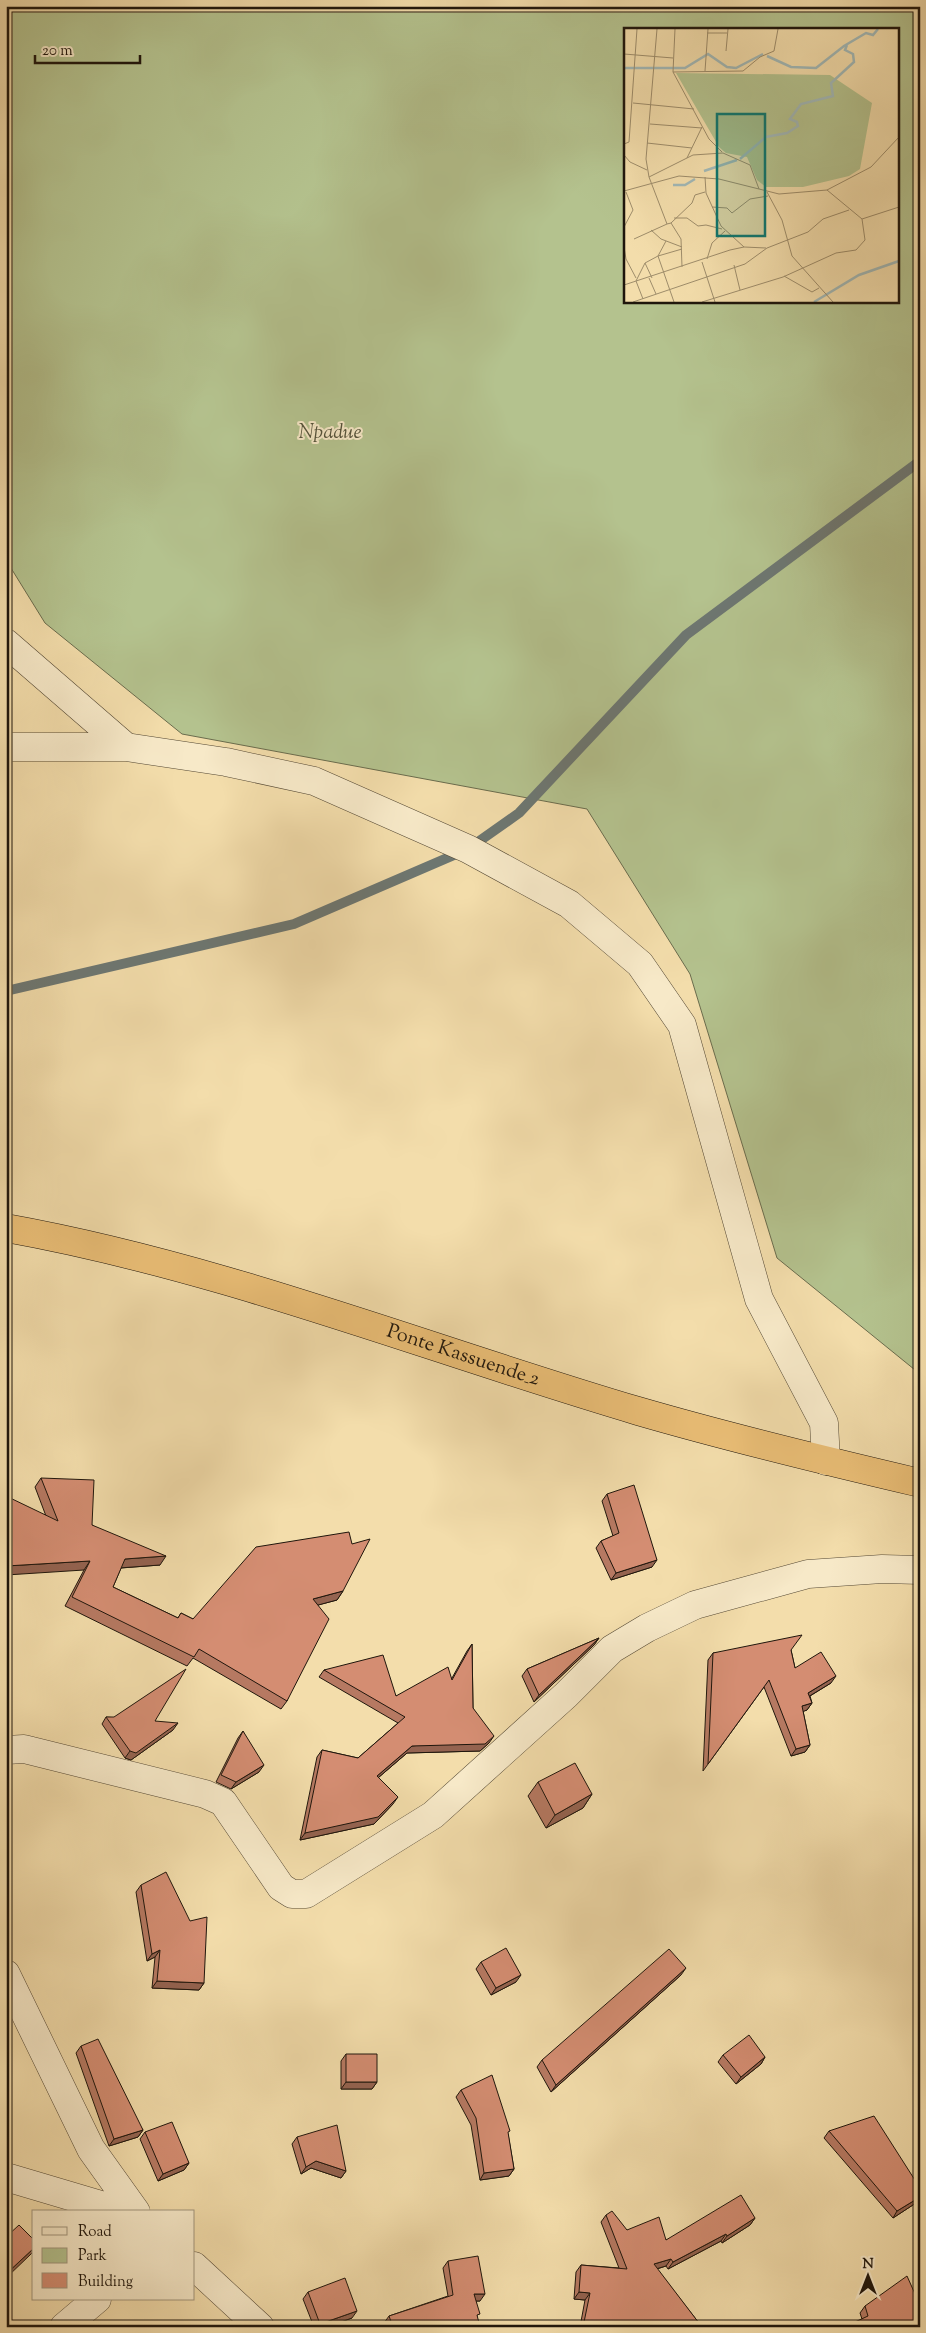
<svg xmlns="http://www.w3.org/2000/svg" width="926" height="2333" font-family="'Sorts Mill Goudy',serif">
<rect width="100%" height="100%" fill="#f3ddab"/>
<filter id="stains"><feTurbulence type="fractalNoise" baseFrequency=".004" numOctaves="4"/><feColorMatrix values="0 0 0 0 .2 0 0 0 0 .09 0 0 0 0 .02 0 0 0 .5 -.17"/></filter>
<radialGradient id="worn" r=".72"><stop offset=".6" stop-color="#630" stop-opacity="0"/><stop offset="1" stop-color="#630" stop-opacity=".3"/></radialGradient>
<!-- green -->
<path fill="#b4c28e" stroke="#6a6c4d" fill-rule="evenodd" d="M6,6h914v1368l-143,-116 -87,-284 -103,-165 -405,-75 -137,-111 -39,-63zM625,29h272v272h-272z"/>
<g fill="none" stroke-linecap="round" stroke-linejoin="round">
<!-- stream -->
<path stroke="#6d7772" stroke-width="10" d="M6,991l288,-67 174,-75 51,-36 167,-178 234,-174"/>
<defs>
<path id="street" d="M6,643l120,104
M6,747h120l100,15 88,19 154,68 101,55 71,60 42,61 77,274 65,124 2,38
M6,1750l18,-1 181,45 18,8 58,85 11,7h14l127,-79 133,-120 46,-46 35,-21 48,-23 113,-31 74,-5 38,1
M6,1974l85,175 45,63
M6,2177l118,35
M194,2266l66,61
M64,2327l33,-28"/>
<g id="highway">
<path id="s1" d="M6,1228c217,39 422,121 632,183 93,27 188,50 282,72"/>
</g>
</defs>
<!-- street casing -->
<use href="#street" stroke="#544834" stroke-width="29"/>
<!-- highway casing -->
<use href="#highway" stroke="#1f160c" stroke-width="29"/>
<!-- street -->
<use href="#street" stroke="#f7e9c8" stroke-width="28"/>
<!-- highway -->
<use href="#highway" stroke="#eabe76" stroke-width="28"/>
</g>
<!-- wall -->
<path fill="#b67962" stroke="#1f160c" d="M41,1478l51,47 68,40 -39,3 -8,19 65,31 3,-5 12,6 150,-28 -6,9 -19,5 -31,96 -6,8 -88,-51 -6,8 -122,-60 19,-36 -38,-54 -11,-29z
M607,1494l45,73 -41,13 -15,-32 5,-7 12,-5 -11,-35z
M599,1638l-5,7 -60,57 -12,-26 5,-7z
M472,1644l1,64 16,35 -9,8 -73,2 -29,25 15,26 -19,20 -74,16 17,-83 5,-7 36,8 40,-35 -79,-46 5,-7 72,26 56,-18 15,-27z
M791,1650l4,18 36,15 -21,13 2,7 -5,7 -4,1 7,34 -5,7 -14,4 -27,-69 -61,84 5,-111 5,-7z
M106,1717l49,4 18,9 -42,30 -6,-2 -23,-34z
M243,1731l16,41 -28,17 -15,-7 22,-44z
M538,1782l54,12 -9,14 -37,20 -18,-32z
M141,1885l63,98 -5,7 -47,-2 3,-31 -8,4 -11,-69z
M481,1962l35,20 -25,13 -15,-26z
M681,1975l-130,117 -14,-25 5,-7z
M81,2046l62,84 -5,7 -29,9 -33,-93z
M346,2054l31,28 -5,7h-31v-28z
M723,2055l42,2 -4,7 -25,20 -18,-22z
M461,2090l47,44 6,35 -5,7 -29,4 -9,-55 -15,-28z
M829,2131l91,57v12l-1,1 -26,17 -69,-80z
M145,2132l44,31 -5,7 -26,11 -18,-42z
M297,2137l49,34 -5,7 -30,-10 -10,6 -9,-30z
M606,2215l21,15 39,10 89,-22 -5,7 -28,18 -1,-2 -53,28 -2,-3 -9,3 45,58h-122l5,-27 -11,-1 2,-27 5,-7 38,3 -18,-46z
M448,2261l32,40h-4l1,17 3,9h-94l-2,-4 5,-7 59,-20 -5,-28z
M308,2292l44,26 -25,9h-13l-11,-28z
M920,2305l-58,14 -2,-6 5,-7z"/>
<!-- shaded-wall -->
<path fill="#946350" stroke="#1f160c" d="M166,1556l-6,9 -41,3 6,-9z
M657,1560l-5,7 -41,13 5,-7z
M90,1561l-6,9 -78,5v-9z
M343,1591l-6,9 -30,8 6,-9z
M599,1638l-5,7 -60,57 5,-7z
M836,1676l-5,7 -28,17 5,-7z
M812,1703l-5,7 -10,4 5,-8z
M178,1723l-5,7 -42,30 -6,-2 5,-7z
M494,1736l-5,7 -9,8 -73,2 -35,30 5,-7 35,-30z
M810,1745l-5,7 -14,4 5,-7z
M264,1765l-5,7 -28,17 5,-7z
M592,1794l-9,14 -37,20 9,-13z
M398,1797l-5,7 -19,20 -74,16 5,-7z
M160,1950l-5,7 -8,4 5,-7z
M686,1968l-5,7 -130,117 5,-7z
M521,1975l-5,7 -25,13 5,-7z
M157,1981l47,2 -5,7 -47,-2z
M765,2057l-4,7 -25,20 5,-7z
M346,2082h31l-5,7h-31z
M143,2130l-5,7 -29,9 5,-7z
M316,2161l30,10 -5,7 -30,-10 -10,6 5,-7z
M189,2163l-5,7 -26,11 5,-7z
M514,2169l-5,7 -29,4 4,-7z
M920,2197v3l-1,1 -26,17 4,-7z
M755,2218l-5,7 -28,18 5,-7z
M726,2234l-5,7 -53,28 5,-7z
M34,2248v3l-4,4 -24,23v-4z
M671,2259l-5,7 -17,5 5,-7z
M579,2292l11,1 -5,7 -11,-1z
M474,2294h11l-5,7h-11z
M357,2311l-5,7 -25,9h-9l2,-3z"/>
<!-- building -->
<path fill="#d48d72" stroke="#1f160c" d="M41,1478l53,2 -2,45 74,31 -41,3 -12,28 65,31 3,-5 12,6 63,-72 93,-15 3,12 18,-5 -27,52 -30,8 16,20 -42,82 -88,-52 -5,8 -122,-60 18,-36 -84,5v-70l52,25z
M634,1485l23,75 -41,13 -15,-32 18,-8 -12,-39z
M802,1635l-11,15 4,18 26,-16 15,24 -28,17 4,10 -10,3 8,39 -14,4 -27,-69 -61,84 5,-111z
M599,1638l-60,57 -12,-26z
M472,1644l1,64 21,28 -9,8 -73,2 -35,30 21,21 -20,20 -73,16 17,-83 36,8 47,-41 -81,-47 59,-15 13,41 52,-29 4,13z
M186,1669l-31,52 23,2 -42,30 -6,-2 -24,-34h8z
M243,1731l21,34 -28,17 -15,-7z
M575,1763l17,31 -37,21 -17,-33z
M166,1872l24,49 17,-4 -3,66 -47,-2 3,-31 -8,4 -11,-69z
M506,1948l15,27 -25,13 -15,-26z
M669,1949l17,19 -130,117 -14,-25z
M749,2035l16,22 -24,20 -18,-22z
M98,2039l45,91 -29,9 -33,-93z
M346,2054h31v28h-31z
M492,2075l18,56 -2,1 6,37 -30,4 -8,-55 -15,-28z
M874,2116l46,72v9l-23,14 -68,-80z
M172,2122l17,41 -26,11 -18,-42z
M337,2125l9,46 -30,-10 -10,6 -9,-30z
M741,2195l14,23 -28,18 -1,-2 -53,28 -2,-3 -17,5 48,63h-119l7,-34 -11,-1 2,-27 46,4 -21,-54 6,-4 15,19 32,-13 7,23z
M19,2225l15,15v8l-28,26v-37z
M478,2256l7,38h-11l6,20 -3,1 3,12h-32l-1,-1 -3,1h-51l-4,-11 64,-21 -5,-34z
M907,2276l13,29v19l-6,3h-70l24,-11 -3,-10z
M345,2278l12,33 -37,13 -12,-32z"/>
<g text-anchor="middle" dominant-baseline="central" stroke-width="4" stroke-linejoin="round" paint-order="stroke">
<!-- park labels -->
<g font-size="20" font-style="italic" fill="#53523a" stroke="#f7e9c8">
<text x="330" y="433">Npadue</text>
</g>
<!-- street labels -->
<g font-size="20" fill="#1f160c" stroke="#f7e9c8">
<text stroke="none"><textPath href="#s1" startOffset="475">Ponte Kassuende_2</textPath></text>
</g>
</g>
<!-- overview -->
<g transform="translate(624 28)">
<rect width="275" height="275" fill="#f3ddab"/>
<path d="M52,45l154,2 42,28 -12,66 -11,7 -46,11h-37l-9,-7 -10,-23 -21,-4 -7,-6z" fill="#b4c28e"/>
<path fill="none" stroke="#a1b8b6" stroke-width="2.5" d="M143,28l24,11 25,1 28,-22 22,-13 7,2 5,-6M0,40h61l23,-14 19,13 9,1 27,-14M116,131l26,-22 21,-4 11,-7 -1,-4 -7,-3 11,-15 32,-8 -2,-13 23,-21 -1,-8 -8,-4 2,-5M80,143l33,-11M49,157h12l10,-6M190,274l45,-27 40,-14"/>
<path fill="none" stroke="#9e8d6b" stroke-width="1" d="M51,1l-2,43 36,67 13,13M83,5h20M102,23l2,-22M0,26l49,4M81,43l3,-42M49,44l70,-1 17,-14 14,-6 4,-22M9,75l61,6M26,96l52,4M23,115l45,5M0,116l5,-2 8,-113M0,127l6,7 17,8M63,130l15,-31M25,149l-3,-18 11,-130M81,149l1,16 15,33 23,21M0,163l55,-15 40,3 60,15 48,-4 44,-23 28,-30M143,164l15,28 10,36 41,46M88,179l15,1 5,5 18,-14 18,-3M50,190h13l11,8 8,-1 16,4M238,191l37,-12M47,195l21,-20 3,-8 10,-3M0,199l9,-17 -7,-18M27,202l10,9 21,8M10,211l33,-15M42,213l-8,15 16,46M0,219l2,12 10,19M83,231l5,-16 13,-12M78,234l13,40M21,235l7,15M110,237l6,25M58,239l-1,-28 -10,-16 -4,1 -18,-47 44,-22 30,-2 27,12 9,24M160,248l28,16 7,-4M25,250l7,16M0,257l106,-35 14,-3 22,1M19,271l-7,-18 9,-18 13,-7 24,-7M9,274l112,-38 22,-16 41,-16 15,-13 26,-9M78,274l81,-25 53,-24 20,-3 9,-10 -3,-21 -35,-29"/>
<path fill="#0f766e" fill-opacity="0.15" stroke="#0f766e" stroke-width="2.5" d="M93,86h48v122h-48z"/>
<rect width="275" height="275" fill="none" stroke="#1f160c" stroke-width="2.5"/>
</g>
<!-- margin -->
<rect width="926" height="2333" fill="none" stroke="#f3ddab" stroke-width="25"/>
<rect x="8" y="8" width="911" height="2318" fill="none" stroke="#1f160c" stroke-width="2.5"/>
<rect x="12" y="12" width="901" height="2308" fill="none" stroke="#1f160c"/>
<!-- legend -->
<rect x="32" y="2210" width="162" height="90" fill="#f7e9c8" stroke="#a1957d"/>
<rect x="42" y="2227" width="25" height="8" fill="#f7e9c8" stroke="#a1957d"/>
<text x="78" y="2236" font-size="15" fill="#1f160c">Road</text>
<rect x="42" y="2248" width="25" height="15" fill="#b4c28e" stroke="#a1957d"/>
<text x="78" y="2260" font-size="15" fill="#1f160c">Park</text>
<rect x="42" y="2273" width="25" height="15" fill="#d48d72" stroke="#a1957d"/>
<text x="78" y="2286" font-size="15" fill="#1f160c">Building</text>
<!-- north arrow -->
<g transform="translate(868 2276)" stroke="#f7e9c8" stroke-width="4" paint-order="stroke">
<path d="M0-4L9 19L0 12L-9 19Z" fill="#1f160c"/>
<text y="-8" font-size="14" font-weight="bold" text-anchor="middle" fill="#1f160c">N</text>
</g>
<!-- scale -->
<path d="M35 55v8h105v-8" fill="none" stroke="#1f160c" stroke-width="2.5"/>
<text x="42" y="55" font-size="15" fill="#1f160c" stroke="#f7e9c8" stroke-width="4" paint-order="stroke">20 m</text>
<rect width="100%" height="100%" filter="url(#stains)"/>
<rect width="100%" height="100%" fill="url(#worn)"/>
</svg>
